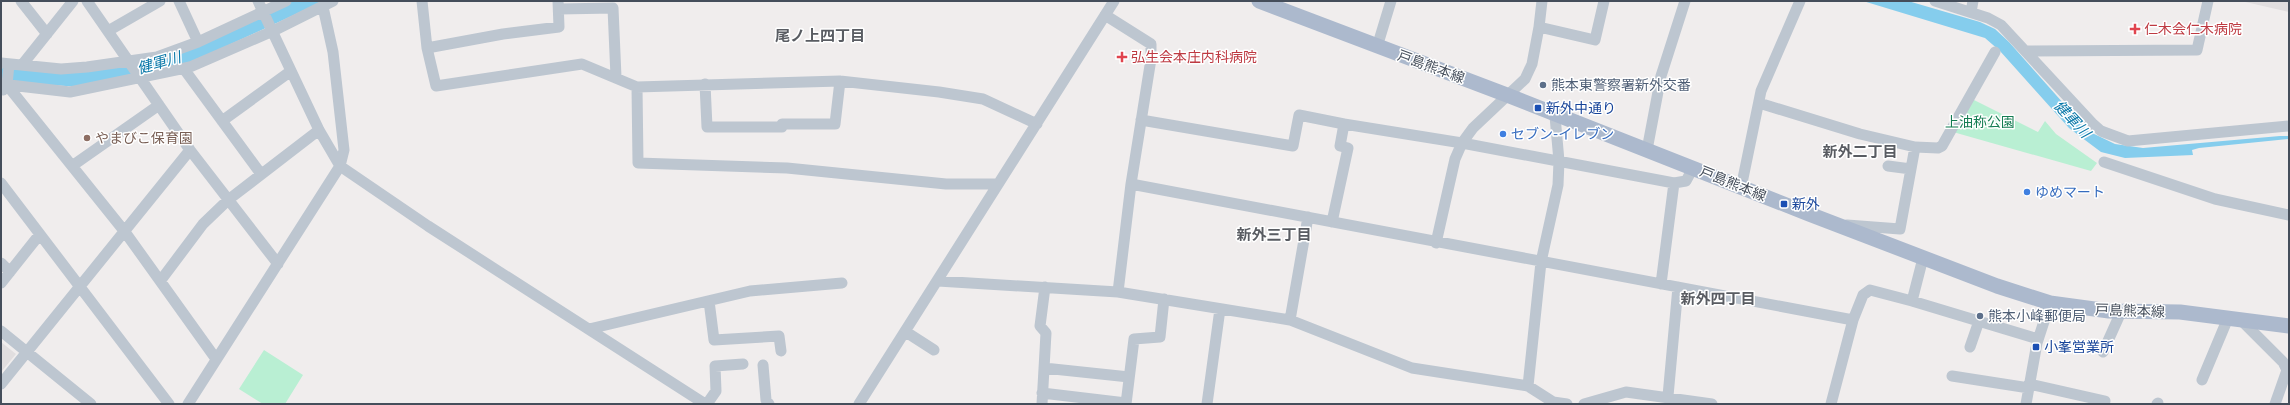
<svg xmlns="http://www.w3.org/2000/svg" width="2290" height="405" font-family="'Fira Sans Condensed','Noto Sans JP',sans-serif">
<rect width="100%" height="100%" fill="#f0eded"/>
<!-- education -->
<path fill="#e1dedf" d="M2241,1h48v11z
M1,342l15,12 -15,18z"/>
<!-- green -->
<path fill="#b9efd3" d="M1972,99l66,33 7,-11 11,13 41,29 -6,8 -138,-39z
M264,350l39,25 -18,29h-22l-24,-15z"/>
<!-- water -->
<path fill="#85cded" d="M293,1h31l-134,62 -108,24 -81,-5v-15l122,-2 149,-54z
M1863,1h45l72,21 15,7 14,13 79,89 27,13 28,4 137,-12h9v3l-90,9 -7,2 1,5 -68,3 -24,-6 -32,-24 -69,-77 -15,-13z"/>
<g fill="none" stroke-linecap="round" stroke-linejoin="round">
<!-- minor -->
<path stroke="#bdc6d0" stroke-width="11" d="M21,1l26,33
M87,1l103,149 88,114
M179,1l19,41 88,-41
M258,1l61,129 21,36 88,60 277,178
M422,1l5,47 9,38 146,-22 55,23 203,-6 99,11 44,7 54,25
M1935,1l53,17 13,7 91,98 9,8 27,10 161,-15
M559,9l54,-1 3,69
M1971,12l2,-11
M1105,15l46,29v15l-20,125 -13,108
M1539,27l3,-26
M108,31l52,-30
M1377,47l14,-46
M427,48l76,-14 56,-7 -1,-26
M2027,51l170,-1 11,-49
M1,63l60,6 26,-2 70,-10 41,-15
M22,65l51,-64
M184,69l77,105
M1,84l69,8 120,-25 83,-36 60,-30
M705,84l2,43h75
M7,85l118,147 91,127
M637,87l1,76 149,5 159,16h51
M3,90l4,-5 2,-21
M1759,103l101,31 55,13 -15,82 -53,-4
M1141,120l152,26 6,-31 45,9
M222,121l69,-50
M782,124h53l5,-43
M1915,147l23,1 4,-2 53,-94
M1647,150l14,-74 24,-75
M2104,162l111,37 74,16
M72,166l87,-61
M1888,166l23,3
M1,183l168,221
M1131,184l722,136
M1741,188l20,-97 39,-90
M1332,222l16,-74 -8,-2 4,-22 118,19 212,40 12,-2 7,-13
M1436,243l19,-84 7,-16 11,-15 52,-49 7,-15 7,-37 56,13 9,-39
M1923,258l-11,43 126,38
M1,263l9,9
M161,280l42,-56 25,-24 91,-70
M938,281l180,11 172,28 122,48 116,18 25,16 14,2
M1,283l39,-49
M1661,284l13,-101
M709,301l5,39 65,-4 2,15
M1290,320l18,-103
M2241,320l42,42 4,8 -12,34
M589,329l161,-38 92,-8
M1,331l90,73
M906,332l28,18
M1970,347l9,-26
M2103,352l18,-40
M763,365l3,35 3,4
M1044,368l85,9
M1952,376l77,12
M2202,380l26,-62
M1,384l189,-234
M2029,384l76,17 -2,3
M1528,386l13,-124 17,-77 1,-24 -4,-45
M1042,393l84,10
M1668,396l10,-109
M188,404l152,-238 4,-16 -11,-98 -10,-45
M707,404l9,-13 -1,-25 28,-2
M859,404l255,-403
M1042,404l4,-71 -6,-7 5,-39
M1126,404l8,-65 26,-2 4,-38
M1207,404l13,-95
M1584,404l42,-12 86,12
M1831,404l22,-84 10,-25 7,-5 42,11
M2026,404l11,-61 13,-40
M2157,404l1,-1"/>
<!-- major -->
<path stroke="#acb9cd" stroke-width="15" d="M1259,1l248,94 302,119 188,72 53,17 59,8 71,1 109,14"/>
</g>
<!-- markers -->
<g fill="#e0444e" stroke="#fff" stroke-width="1.5">
<path d="M2133 23h4v4h4v4h-4v4h-4v-4h-4v-4h4z"/>
<path d="M1120 51h4v4h4v4h-4v4h-4v-4h-4v-4h4z"/>
</g>
<g fill="#5c6f8a" stroke="#fff" stroke-width="1.5">
<circle cx="1543" cy="85" r="4"/>
<circle cx="1980" cy="316" r="4"/>
</g>
<g fill="#1a4fb4" stroke="#fff" stroke-width="1.5">
<rect x="1534" y="104" width="8" height="8" rx="2"/>
<rect x="1780" y="200" width="8" height="8" rx="2"/>
<rect x="2032" y="343" width="8" height="8" rx="2"/>
</g>
<g fill="#3f7fe0" stroke="#fff" stroke-width="1.5">
<circle cx="1503" cy="134" r="4"/>
<circle cx="2027" cy="192" r="4"/>
</g>
<circle fill="#8d6e63" stroke="#fff" stroke-width="1.5" cx="87" cy="138" r="4"/>
<g text-anchor="middle" dominant-baseline="central" stroke-width="3" stroke-linejoin="round" paint-order="stroke">
<!-- health labels -->
<g font-size="14" fill="#be3a42" stroke="#fff" text-anchor="start">
<text x="2144" y="29">仁木会仁木病院</text>
<text x="1131" y="57">弘生会本庄内科病院</text>
</g>
<!-- street labels -->
<g font-size="14" fill="#454e5b" stroke="#fff">
<text transform="translate(1431 67) rotate(20)">戸島熊本線</text>
<text transform="translate(1733 184) rotate(22)">戸島熊本線</text>
<text transform="translate(2130 311) rotate(2)">戸島熊本線</text>
</g>
<!-- service labels -->
<g font-size="14" fill="#4e5e75" stroke="#fff" text-anchor="start">
<text x="1551" y="85">熊本東警察署新外交番</text>
<text x="1988" y="316">熊本小峰郵便局</text>
</g>
<!-- transit labels -->
<g font-size="14" fill="#164399" stroke="#fff" text-anchor="start">
<text x="1546" y="108">新外中通り</text>
<text x="1792" y="204">新外</text>
<text x="2044" y="347">小峯営業所</text>
</g>
<!-- park labels -->
<g font-size="14" fill="#157d53" stroke="#fff">
<text x="1980" y="122">上油称公園</text>
</g>
<!-- shop labels -->
<g font-size="14" fill="#366cbe" stroke="#fff" text-anchor="start">
<text x="1511" y="134">セブン-イレブン</text>
<text x="2035" y="192">ゆめマート</text>
</g>
<!-- education labels -->
<g font-size="14" fill="#785e54" stroke="#fff" text-anchor="start">
<text x="95" y="138">やまびこ保育園</text>
</g>
<!-- neighbourhood labels -->
<g font-size="15" font-weight="bold" fill="#595c62" stroke="#fff">
<text x="820" y="36">尾ノ上四丁目</text>
<text x="1860" y="152">新外二丁目</text>
<text x="1274" y="235">新外三丁目</text>
<text x="1718" y="299">新外四丁目</text>
</g>
<!-- water labels -->
<g font-size="15" font-style="italic" fill="#0978a9" stroke="#fff">
<text transform="translate(159 63) rotate(-16)">健軍川</text>
<text transform="translate(2072 119) rotate(47)">健軍川</text>
</g>
</g>
<!-- border -->
<rect width="2290" height="405" fill="none" stroke="#454e5b" stroke-width="4"/>
</svg>
